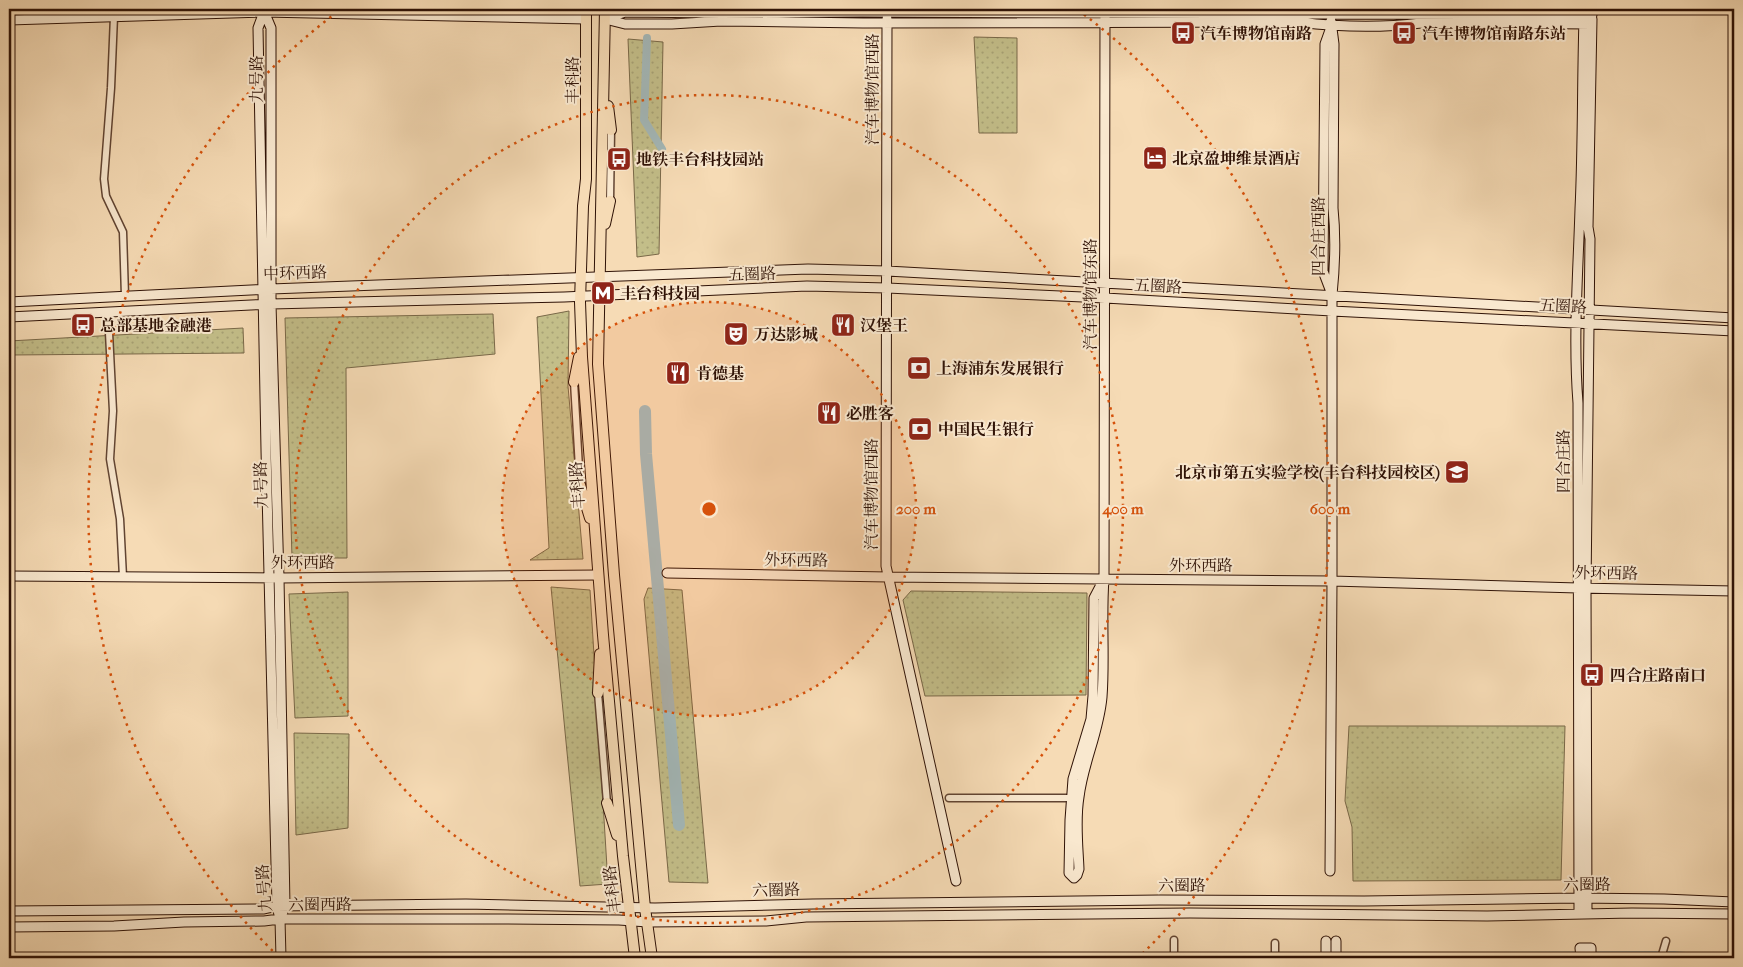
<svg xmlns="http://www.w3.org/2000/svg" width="1743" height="967" font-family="'IM FELL French Canon','Noto Serif SC',serif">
<defs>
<pattern id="grass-dots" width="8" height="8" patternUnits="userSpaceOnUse" patternTransform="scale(1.25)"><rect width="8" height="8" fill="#c3be89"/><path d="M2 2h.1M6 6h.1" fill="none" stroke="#a8a275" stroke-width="1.8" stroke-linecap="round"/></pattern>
</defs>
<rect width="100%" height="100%" fill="#f6dbb5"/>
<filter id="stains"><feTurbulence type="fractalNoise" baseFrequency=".004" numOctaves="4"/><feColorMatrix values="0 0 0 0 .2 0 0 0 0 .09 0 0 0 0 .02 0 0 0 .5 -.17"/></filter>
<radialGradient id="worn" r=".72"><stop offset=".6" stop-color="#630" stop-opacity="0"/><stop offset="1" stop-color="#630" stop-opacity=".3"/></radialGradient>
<!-- grass -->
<path fill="url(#grass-dots)" stroke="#796848" d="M974,37l43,1v95h-38z
M628,39l35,3 -4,212 -22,3z
M569,311l-1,75 15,173 -53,1 19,-12 -12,-231z
M493,314l2,40 -149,14 1,190h-55l-7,-240z
M243,328l1,25 -233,2 -2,3v-17z
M551,587l39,3 18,294 -28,2z
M648,588l34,2 26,293 -39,-1 -25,-283z
M911,591l176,2 -1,102 -161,1 -22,-96z
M348,592v124l-53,2 -6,-124z
M1349,726h216l-4,154 -208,1 -1,-54 -7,-26z
M294,733l55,1 -1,94 -52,7z"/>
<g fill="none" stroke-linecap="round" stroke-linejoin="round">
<!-- canal -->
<path stroke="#a3b8b9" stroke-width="8" d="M647,38l-3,82 18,29"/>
<!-- river -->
<path stroke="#a3b8b9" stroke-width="12" d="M645,411l1,43 33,371
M1451,958l222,-1 12,1"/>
<defs>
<path id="street" d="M114,16l-3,72 -7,91 2,17 17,36 2,64
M610,201l1,-71
M108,313l5,98 -3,48 10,60 3,58
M574,382l6,103
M598,693l9,110
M949,798h126
M1174,940v18
M1275,943v15
M1661,958l5,-17"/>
<path id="secondary" d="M263,9l8,19v276l8,274 6,328 -2,6
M264,12l-6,16c5,293 11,585 19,878l3,13 1,39
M605,19l20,-7 96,1 141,-1 730,3
M605,19l20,5h47l49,-3 142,2 436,-1c40,5 82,6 122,1l171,1
M887,19l-1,547 70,315
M9,20l255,-8 322,7
M1330,30l-5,14 -2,227 8,21
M9,302l262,-13 537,-20 79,2 847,47
M9,317l262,-13 293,-7 243,-11 80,2 218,10 227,13 402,20
M667,573l221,4 444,4 246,7 156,3
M9,576l270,2 319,-3
M1104,579l-10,19 -1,98 -2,23 -18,60 -3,41 -1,53 5,5 3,-3 2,-6c-1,-23 -4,-49 0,-72 4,-34 20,-65 23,-100 3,-39 -1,-79 2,-118l1,-570
M1330,871l2,-290v-286c3,-29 4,-58 1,-87l1,-164 -3,-23
M9,911l254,-2 14,-3 189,-2 189,4 158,-4 346,-4 205,1 214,-3 86,1 70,3
M1587,913l-1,-325 4,-349 -2,-12 4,-208
M1579,914l-1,-511c-5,-64 0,-129 2,-194 3,-63 2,-127 4,-190
M9,927l105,-1 70,-4 80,-1 16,-2h219l120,1 29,2 118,-1 40,-4 384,-4 297,3 145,-3 102,1
M1326,941v17
M1336,958v-17
M1581,958l-1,-10h11v10"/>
<path id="primary" d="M586,9v170l-3,27 -3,96 2,55 21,278 20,221 12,102
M605,9l-7,355 16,211 31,333 7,50
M608,106l3,24
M605,224l5,-23
M574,382l5,-25
M580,485l10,33
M598,693l2,-39
M607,803l10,32"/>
</defs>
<!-- street casing -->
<use href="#street" stroke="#614432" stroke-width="9"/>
<!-- secondary casing -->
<use href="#secondary" stroke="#2f1206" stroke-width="11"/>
<!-- primary casing -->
<use href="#primary" stroke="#2f1206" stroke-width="12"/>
<!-- street -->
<use href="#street" stroke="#f9e8cf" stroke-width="6"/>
<!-- secondary -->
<use href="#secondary" stroke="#f9e8cf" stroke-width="9"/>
<!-- primary -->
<use href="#primary" stroke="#f6dbb5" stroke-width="10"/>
</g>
<!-- distance rings -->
<circle cx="709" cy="509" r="207" fill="#d6520b" fill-opacity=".12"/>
<g fill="none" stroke="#d6520b" stroke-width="2.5" stroke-dasharray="2.5 5">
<circle cx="709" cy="509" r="207"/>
<circle cx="709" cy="509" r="414"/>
<path d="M278 956A621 621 0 0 1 340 10M1078 10A621 621 0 0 1 1140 956"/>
</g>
<!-- icons -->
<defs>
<symbol id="bus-square" viewBox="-11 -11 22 22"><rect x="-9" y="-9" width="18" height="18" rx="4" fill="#8f2418" stroke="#f9e8cf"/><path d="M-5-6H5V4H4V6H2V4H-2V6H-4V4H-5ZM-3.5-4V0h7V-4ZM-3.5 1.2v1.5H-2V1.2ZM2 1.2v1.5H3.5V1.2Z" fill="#fff"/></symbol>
<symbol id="hotel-square" viewBox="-11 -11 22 22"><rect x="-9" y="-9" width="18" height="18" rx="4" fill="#8f2418" stroke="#f9e8cf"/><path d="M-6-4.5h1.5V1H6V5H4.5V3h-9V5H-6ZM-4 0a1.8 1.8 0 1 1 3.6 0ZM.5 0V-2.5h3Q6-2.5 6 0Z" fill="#fff"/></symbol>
<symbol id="metro-square" viewBox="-11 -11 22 22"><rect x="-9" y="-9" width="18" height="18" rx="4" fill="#8f2418" stroke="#f9e8cf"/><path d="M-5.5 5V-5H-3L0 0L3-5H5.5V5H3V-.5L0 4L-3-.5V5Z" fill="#fff"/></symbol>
<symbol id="restaurant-square" viewBox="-11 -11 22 22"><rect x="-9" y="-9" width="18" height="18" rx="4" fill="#8f2418" stroke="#f9e8cf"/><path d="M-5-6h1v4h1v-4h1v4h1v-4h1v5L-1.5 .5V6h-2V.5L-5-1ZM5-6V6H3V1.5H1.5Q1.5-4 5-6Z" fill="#fff"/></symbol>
<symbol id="theatre-square" viewBox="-11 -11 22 22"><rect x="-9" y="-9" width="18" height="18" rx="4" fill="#8f2418" stroke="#f9e8cf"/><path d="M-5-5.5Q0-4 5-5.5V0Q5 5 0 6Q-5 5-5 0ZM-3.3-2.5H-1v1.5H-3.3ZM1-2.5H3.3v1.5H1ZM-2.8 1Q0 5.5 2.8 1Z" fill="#fff"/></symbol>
<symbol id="bank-square" viewBox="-11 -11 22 22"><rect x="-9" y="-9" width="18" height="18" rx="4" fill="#8f2418" stroke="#f9e8cf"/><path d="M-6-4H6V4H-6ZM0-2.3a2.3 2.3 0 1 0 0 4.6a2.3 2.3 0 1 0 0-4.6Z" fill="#fff"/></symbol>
<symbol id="school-square" viewBox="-11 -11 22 22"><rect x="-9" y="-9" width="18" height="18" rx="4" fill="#8f2418" stroke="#f9e8cf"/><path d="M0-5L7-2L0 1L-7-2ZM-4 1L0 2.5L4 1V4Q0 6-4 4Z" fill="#fff"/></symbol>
</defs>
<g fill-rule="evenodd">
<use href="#bus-square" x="1169" y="19" width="28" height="28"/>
<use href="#bus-square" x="1390" y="19" width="28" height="28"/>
<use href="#hotel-square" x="1141" y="144" width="28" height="28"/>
<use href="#bus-square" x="605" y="145" width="28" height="28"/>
<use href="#metro-square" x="589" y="279" width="28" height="28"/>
<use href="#bus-square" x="69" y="311" width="28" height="28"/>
<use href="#restaurant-square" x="829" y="311" width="28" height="28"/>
<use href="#theatre-square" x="722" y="320" width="28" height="28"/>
<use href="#bank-square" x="905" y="354" width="28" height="28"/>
<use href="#restaurant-square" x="664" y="359" width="28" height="28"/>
<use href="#restaurant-square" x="815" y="399" width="28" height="28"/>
<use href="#bank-square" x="906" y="415" width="28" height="28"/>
<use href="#school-square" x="1443" y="458" width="28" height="28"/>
<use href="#bus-square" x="1578" y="661" width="28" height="28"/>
</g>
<g text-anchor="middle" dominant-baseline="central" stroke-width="4" stroke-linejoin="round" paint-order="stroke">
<!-- poi labels -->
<g font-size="16" font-weight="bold" fill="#2f1206" stroke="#f9e8cf" text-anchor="start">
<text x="1200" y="33">汽车博物馆南路</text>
<text x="1422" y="33">汽车博物馆南路东站</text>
<text x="1172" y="158">北京盈坤维景酒店</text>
<text x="636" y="159">地铁丰台科技园站</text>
<text x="620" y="293">丰台科技园</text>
<text x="100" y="325">总部基地金融港</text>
<text x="860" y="325">汉堡王</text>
<text x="754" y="334">万达影城</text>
<text x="936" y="368">上海浦东发展银行</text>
<text x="696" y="373">肯德基</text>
<text x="846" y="413">必胜客</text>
<text x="938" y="429">中国民生银行</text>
<text x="1440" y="472" text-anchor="end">北京市第五实验学校(丰台科技园校区)</text>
<text x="1610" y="675">四合庄路南口</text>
</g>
<!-- street labels -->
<g font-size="16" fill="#2f1206" stroke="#f9e8cf">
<text transform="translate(256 79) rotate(-90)">九号路</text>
<text transform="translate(572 80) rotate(-90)">丰科路</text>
<text transform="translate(872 89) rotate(-90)">汽车博物馆西路</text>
<text transform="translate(1318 236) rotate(-90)">四合庄西路</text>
<text transform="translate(295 273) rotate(-2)">中环西路</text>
<text transform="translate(752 274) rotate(-2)">五圈路</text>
<text transform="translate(1158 286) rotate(3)">五圈路</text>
<text transform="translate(1090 294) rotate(-90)">汽车博物馆东路</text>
<text transform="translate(1563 306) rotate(3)">五圈路</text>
<text transform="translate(1563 461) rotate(-90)">四合庄路</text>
<text transform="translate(261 485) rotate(-92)">九号路</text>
<text transform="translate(577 485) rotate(-94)">丰科路</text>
<text transform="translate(871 494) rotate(-90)">汽车博物馆西路</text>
<text transform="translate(796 560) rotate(1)">外环西路</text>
<text x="303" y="562">外环西路</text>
<text x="1201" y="565">外环西路</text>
<text transform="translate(1606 573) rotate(1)">外环西路</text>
<text x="1587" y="884">六圈路</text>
<text x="1182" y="885">六圈路</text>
<text transform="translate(264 888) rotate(-95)">九号路</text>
<text transform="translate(612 889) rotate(-97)">丰科路</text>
<text transform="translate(776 890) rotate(-2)">六圈路</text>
<text x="320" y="904">六圈西路</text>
</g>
</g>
<circle cx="709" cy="509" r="8" fill="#d6520b" stroke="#f9e8cf" stroke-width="2.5"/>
<g font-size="15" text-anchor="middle" font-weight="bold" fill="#d6520b" stroke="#f9e8cf" stroke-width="4" stroke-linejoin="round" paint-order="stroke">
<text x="916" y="514">200 m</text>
<text x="1123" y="514">400 m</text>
<text x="1330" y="514">600 m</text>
</g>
<!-- margin -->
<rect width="1743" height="967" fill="none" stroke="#f6dbb5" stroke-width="30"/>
<rect x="10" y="10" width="1723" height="947" fill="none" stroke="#2f1206" stroke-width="2.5"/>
<rect x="15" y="15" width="1713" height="937" fill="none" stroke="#2f1206"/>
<rect width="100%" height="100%" filter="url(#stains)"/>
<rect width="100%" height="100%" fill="url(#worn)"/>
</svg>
